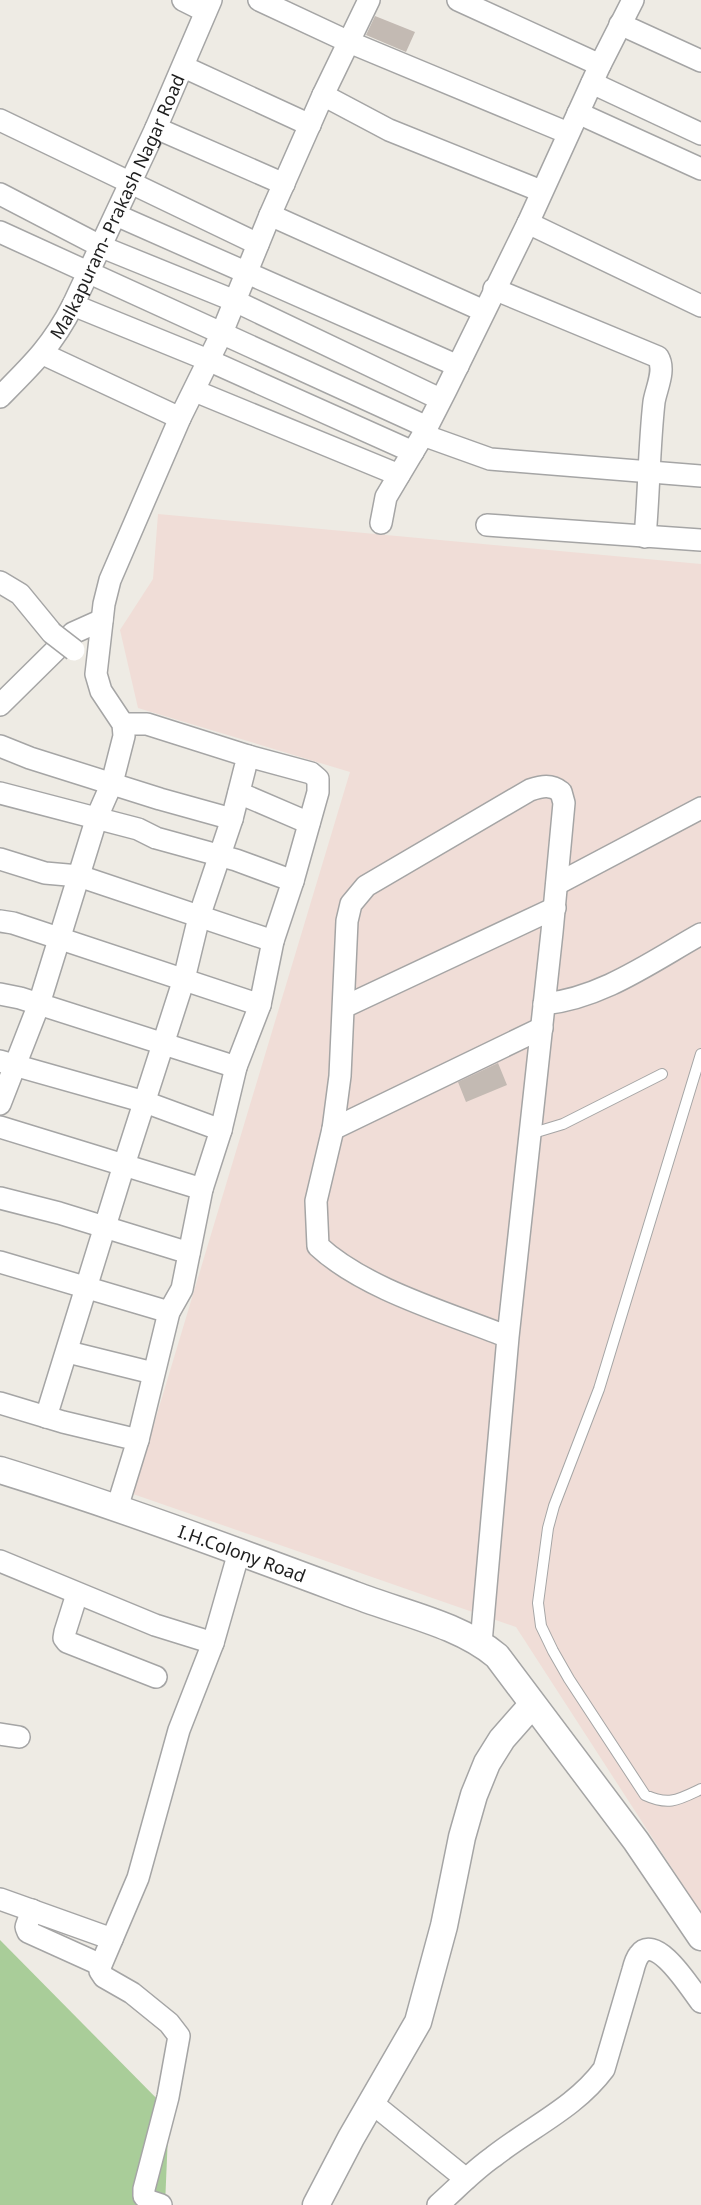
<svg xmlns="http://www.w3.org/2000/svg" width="701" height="2205" font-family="'Noto Sans',sans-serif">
<rect width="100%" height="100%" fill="#eeebe4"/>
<!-- military -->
<path fill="#f0ddd7" d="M158,514l543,50v1349l-185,-286 -383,-133 217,-722 -212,-64 -18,-78 33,-51z"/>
<!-- forest -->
<path fill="#a9cd99" d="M0,1940l169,171 -4,94h-165z"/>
<!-- building -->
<path fill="#c3bab3" d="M375,16l40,16 -9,20 -40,-17z
M498,1063l9,22 -41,17 -8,-20z"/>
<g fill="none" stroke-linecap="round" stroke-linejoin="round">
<defs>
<path id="service" d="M701,1054l-102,335 -45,117 -6,22 -10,75 3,23 12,25 16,28 76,116c24,11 33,5 56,-6
M530,1134l33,-10 99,-50"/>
<g id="minor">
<path d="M183,0l22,11"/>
<path d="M259,0l90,42 219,91"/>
<path d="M458,0l142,65"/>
<path d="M620,24l81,37"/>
<path d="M184,67l126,58"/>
<path d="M592,83l109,51"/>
<path d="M323,95l66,35 152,61"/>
<path d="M578,113l123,56"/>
<path d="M0,120l258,124"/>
<path d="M156,128l128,56"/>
<path d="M0,194l102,53 133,54 205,98"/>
<path d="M116,215l342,151"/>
<path d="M270,215l214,96"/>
<path d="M528,223l173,83"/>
<path d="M0,232l427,195"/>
<path d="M494,289l164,68c8,13 -2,32 -4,45 -5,45 -5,91 -9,135"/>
<path d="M73,305l135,55 205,92"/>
<path d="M43,354l137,64"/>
<path d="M195,391l204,84"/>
<path id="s1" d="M0,397c32,-32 52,-51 73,-92l83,-177 55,-128"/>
<path d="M423,435l67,24 211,17"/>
<path d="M381,523l5,-26 37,-62 23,-45 82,-167 72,-158 33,-65"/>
<path d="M487,525l214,15"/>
<path d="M0,582l20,12 32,39"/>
<path d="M0,705l73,-72 29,-13"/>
<path d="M0,746l30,12 130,41 72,20"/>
<path d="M0,793l138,36 18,9 80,22 57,21"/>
<path d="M239,793l70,30"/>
<path d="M0,859l45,14 34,3 194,65"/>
<path d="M557,884l144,-76"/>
<path d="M0,921l13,2 247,82"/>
<path d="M0,994l20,4 216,69"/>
<path d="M544,1004c58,-6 107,-42 157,-70"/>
<path d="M344,1007l211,-99"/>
<path d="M0,1061l145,41 76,28"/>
<path d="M0,1104l39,-100 58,-187 15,-34 12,-47 -1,-12 -22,-33 -5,-17 8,-70 6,-24 70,-162 41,-83 49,-120 53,-120 46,-95"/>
<path d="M0,1127l202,62"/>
<path d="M333,1129l209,-101"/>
<path d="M0,1198l59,15 130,40"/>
<path d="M0,1262l169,50"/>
<path d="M68,1352l85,21"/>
<path d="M0,1403l63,19 75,18 -21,68"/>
<path d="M46,1417l78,-252 60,-186 15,-62 33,-98 16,-63 -101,-32h-24"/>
<path d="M138,1440l31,-128 13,-23 20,-100 19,-59 15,-63 24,-62 13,-64 20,-60 25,-89v-13l-7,-6 -63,-17"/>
<path d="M0,1561l155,64 58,18"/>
<path d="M77,1594l-12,38 -1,6 3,4 89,35"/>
<path d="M481,1643l27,-306 44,-405 12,-129 -3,-11c-10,-8 -19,-6 -31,-2l-164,96 -15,18 -4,17 -7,155 -7,53 -17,72 2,45c46,43 130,67 190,91"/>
<path d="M0,1734l19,3"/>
<path d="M0,1899l112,40"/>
<path d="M32,1910l-6,17 2,5 73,33"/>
<path d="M372,2103l94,76"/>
<path d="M161,2205l-12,-4 -5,-5v-7l24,-92 11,-61 -10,-13 -37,-30 -28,-16 -4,-6 1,-6 37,-87 41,-148 34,-87 26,-91"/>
<path d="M438,2205c18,-16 35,-34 55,-48 38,-30 82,-49 111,-88l29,-99c1,-4 3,-11 6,-15 17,-24 53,36 62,47"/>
</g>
<g id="tertiary">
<path id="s2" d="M0,1470c120,37 237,81 355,125 46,18 104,29 142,61l139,185 65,96"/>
<path d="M316,2205l35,-67 67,-116 26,-96 18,-89 12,-42 13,-32 15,-24 30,-34"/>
</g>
</defs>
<!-- service casing -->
<use href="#service" stroke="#a5a5a5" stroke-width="12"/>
<!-- minor casing -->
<use href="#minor" stroke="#a5a5a5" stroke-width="24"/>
<!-- tertiary casing -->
<use href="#tertiary" stroke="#a5a5a5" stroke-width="29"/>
<!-- service -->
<use href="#service" stroke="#fff" stroke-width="10"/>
<!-- minor -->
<use href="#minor" stroke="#fff" stroke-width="21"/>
<!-- tertiary -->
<use href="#tertiary" stroke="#fff" stroke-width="26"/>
<defs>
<path id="minor-bridge" d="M52,633l22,17"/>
</defs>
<!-- minor-bridge casing -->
<use href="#minor-bridge" stroke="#a5a5a5" stroke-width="24" stroke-linecap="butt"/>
<!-- minor-bridge -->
<use href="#minor-bridge" stroke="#fff" stroke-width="21"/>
</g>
<g text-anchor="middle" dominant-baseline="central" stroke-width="5" stroke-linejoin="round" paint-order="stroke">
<!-- street labels -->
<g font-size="18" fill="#1e1e1e" stroke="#fff">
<text stroke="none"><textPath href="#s1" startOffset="226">Malkapuram- Prakash Nagar Road</textPath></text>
<text stroke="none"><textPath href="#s2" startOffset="256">I.H.Colony Road</textPath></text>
</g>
</g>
</svg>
